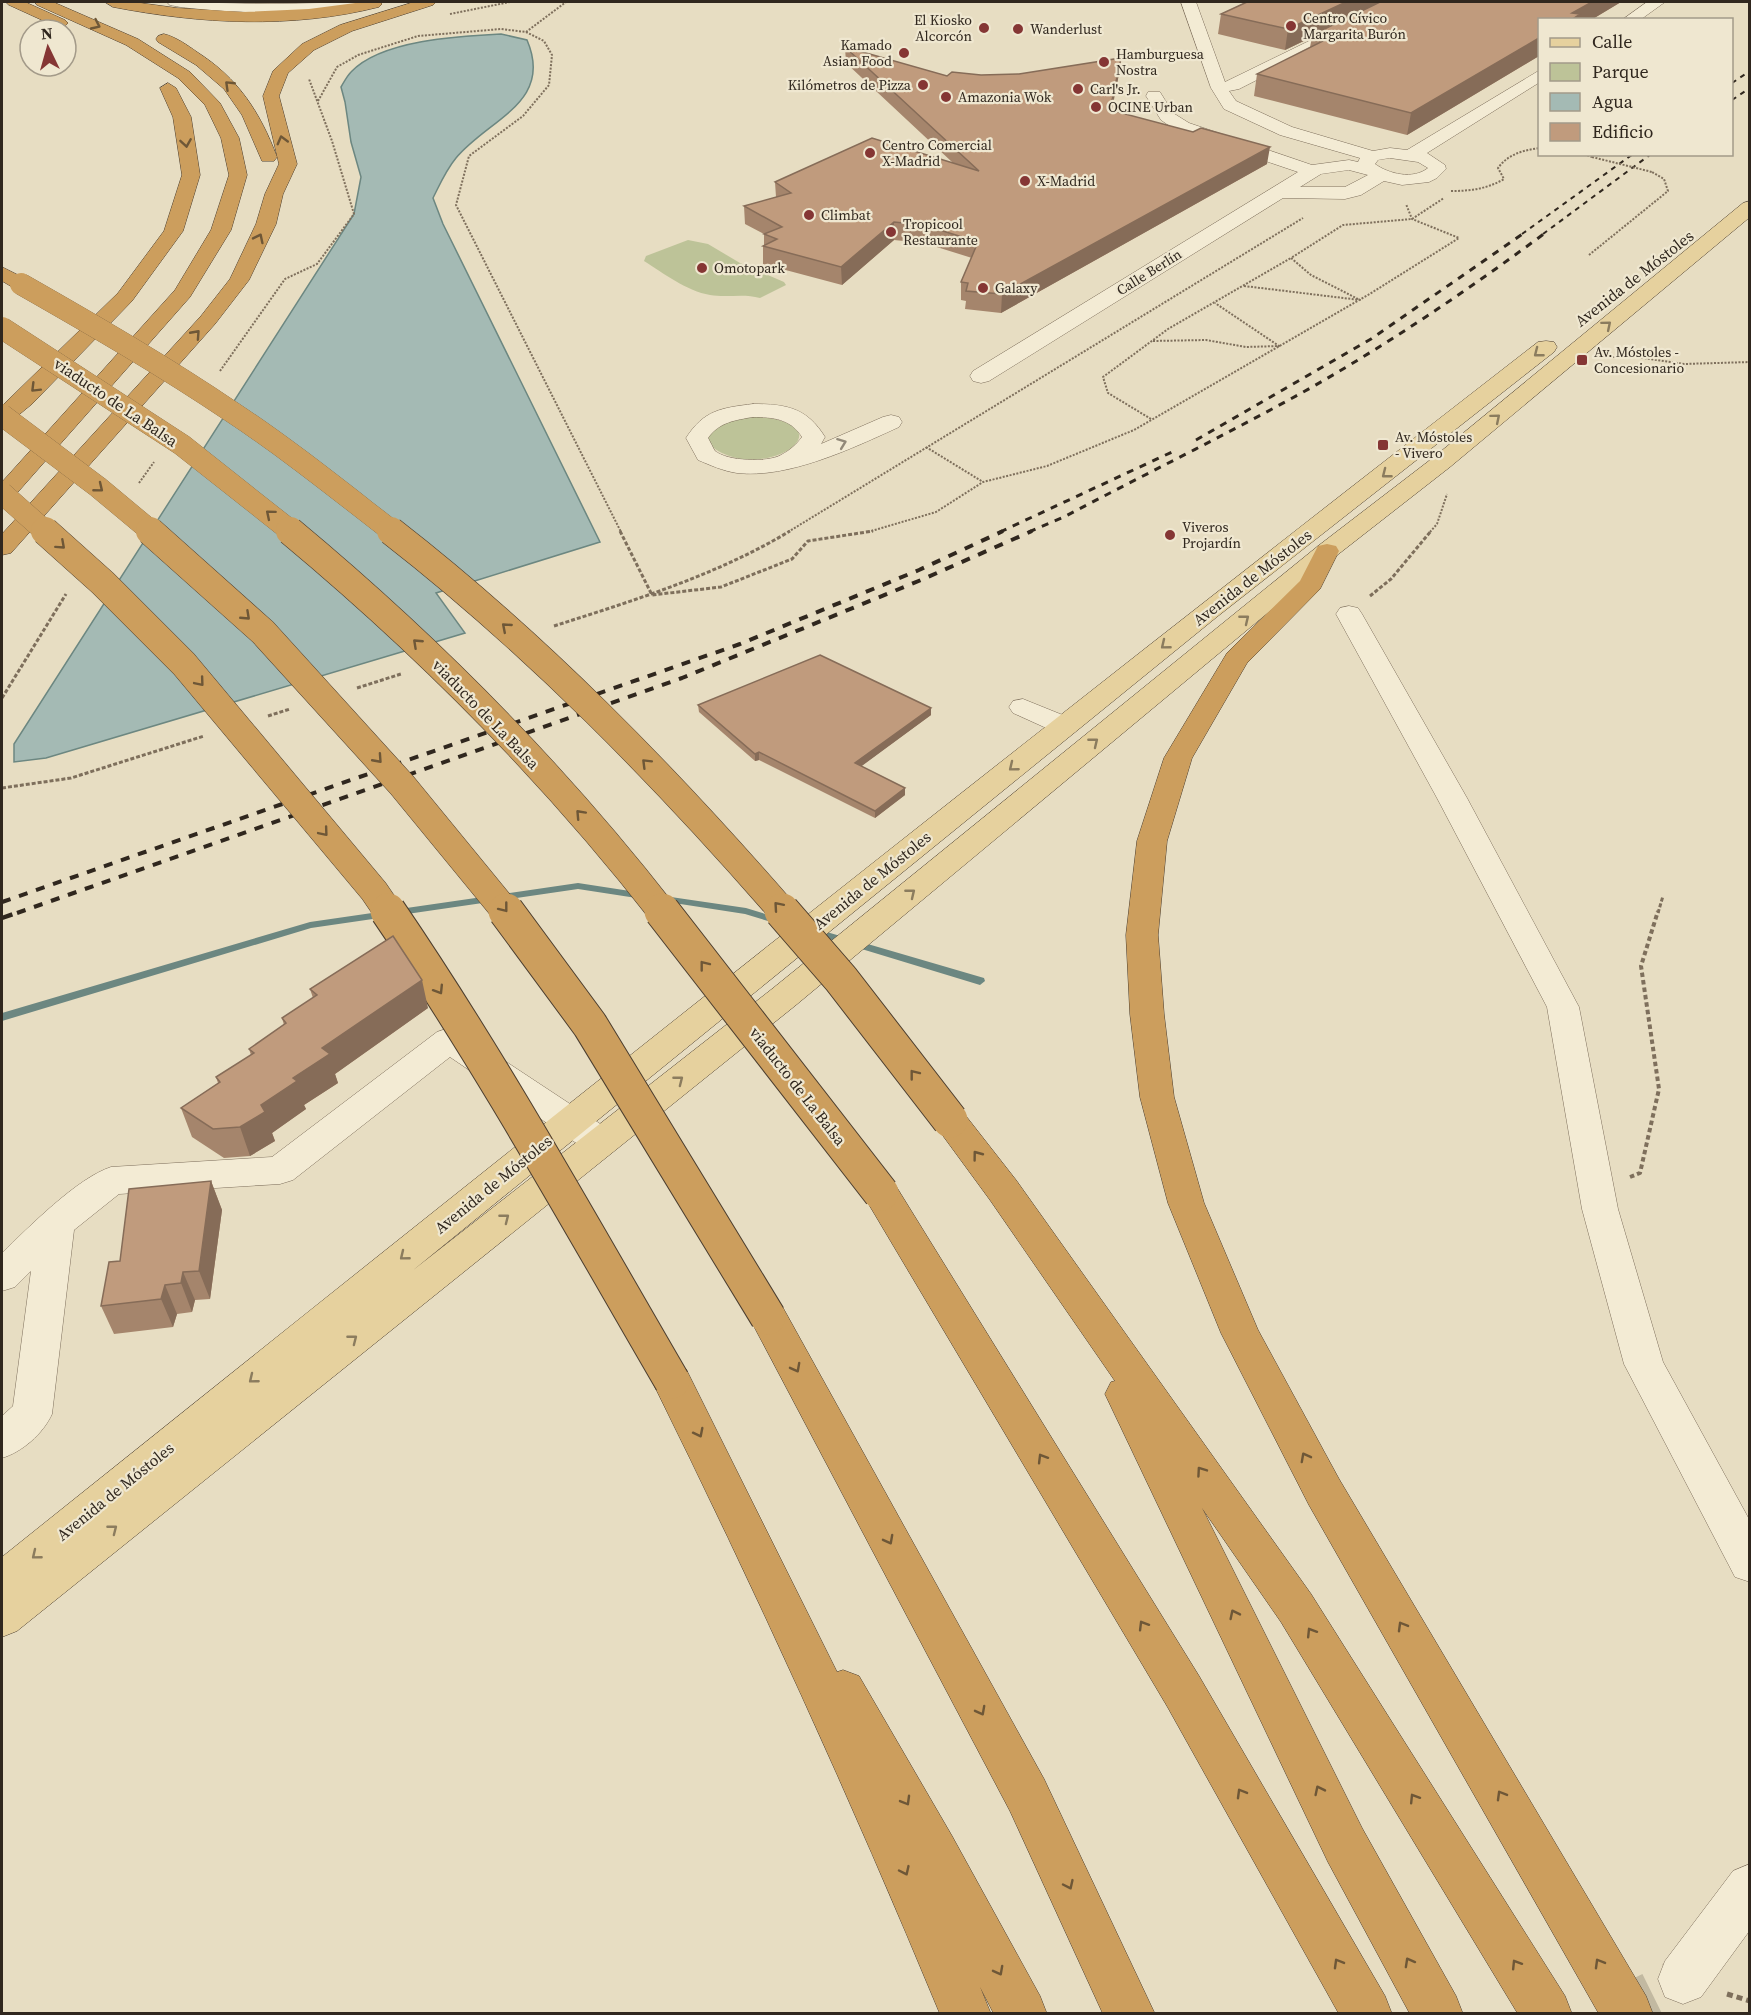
<svg xmlns="http://www.w3.org/2000/svg" width="1751" height="2015" font-family="'Source Serif 4',serif">
<rect width="100%" height="100%" fill="#e7ddc2"/>
<!-- green -->
<path fill="#bdc398" d="M688,240l20,4 32,19 44,19 2,3 -26,13c-17,-5 -32,0 -50,-3 -23,-4 -47,-22 -66,-34l2,-5z
M744,416c109,3 32,63 -22,37 -34,-17 6,-32 22,-37z"/>
<!-- water -->
<path fill="#a4bab4" stroke="#6c8781" stroke-width="1.5" d="M501,34l26,6c27,63 -39,79 -71,118 -10,12 -16,26 -23,40l10,26 157,318 -164,51 29,40 -419,125 -32,4v-18l340,-530 7,-37 -10,-35 -6,-40 -4,-15c3,-5 6,-11 10,-15 30,-32 108,-36 150,-38z"/>
<g fill="none" stroke-linecap="round" stroke-linejoin="round">
<!-- stream -->
<path fill="#6c8781" fill-rule="evenodd" d="M578,883l65,10 5,3 -5,3 -65,-10 -267,39 -309,93v-8l308,-91z
M664,896l82,12 36,11 1,2 -5,3 -33,-10 -84,-13 -2,-2 2,-2z
M813,928l171,50 1,3 -5,4 -171,-52 -1,-2z"/>
<!-- minor-tunnel -->
<path stroke="#c2b9a1" stroke-width="45" stroke-dasharray="45 22" stroke-linecap="butt" d="M1612,2014l71,-35"/>
<defs>
<path id="minor" d="M167,2l103,2 104,-2c-16,18 -177,10 -204,3z
M1181,2h15l29,80 164,-80h18l-2,3 -166,84 -10,2 7,10 56,26 81,24 17,-3 17,2 133,-80v12l-113,71 18,12 1,4 -9,9 -8,4 -27,3 -18,-4 -23,14 -16,4 -62,-1 -294,183 -8,2 -8,-2 -3,-5 3,-5 325,-199 -121,-41 -16,-11 -15,-24 2,-4h12l13,21 16,10 123,42 37,-5 9,2 2,-4 -80,-23 -56,-26 -13,-21zM1390,158l28,4 10,6c-15,12 -39,6 -53,-4l3,-4zM1349,170l19,5 -23,12h-45l21,-13z
M1647,2h18l-25,18h-18z
M753,404c34,0 54,4 72,33l-4,7 62,-27 8,-2 8,2 3,5 -3,5c-46,21 -111,52 -162,46 -14,-2 -27,-8 -39,-13l-12,-22c18,-28 35,-30 67,-34zM753,417c20,0 38,2 49,20 -5,7 -13,14 -21,18 -14,8 -54,6 -66,-4 -2,-3 -5,-10 -7,-13 11,-16 28,-18 45,-21z
M1349,606l9,2 4,6 105,184 112,209 39,202 45,153 87,159v61l-15,-5 -111,-213 -42,-155 -35,-202 -110,-209 -101,-184 4,-6z
M1023,699l52,21 4,6 -4,6 -10,2 -10,-2 -42,-19 -4,-6 4,-6z
M449,1028l12,4 153,101 5,9 -5,9 -13,4 -13,-4 -138,-94 -157,123 -13,4 -161,10 -45,36 -22,184c-9,20 -30,38 -50,44v-42l11,-10 18,-135 -16,16 -13,4v-38c26,-25 75,-75 109,-86l161,-10 165,-125z
M1750,1864v66l-49,67 -18,7 -18,-7 -7,-18 7,-18 68,-90z"/>
<path id="major" d="M1750,201v16l-300,250 -114,89 -540,449 -779,626 -15,6v-80c509,-408 1020,-815 1536,-1215l8,-1 8,1 3,5 -3,5 -336,264 -806,655 360,-282 546,-443 116,-89 309,-254z"/>
<path id="highway" d="M6,2h19l40,18 3,3 -3,3h-10l-46,-21z
M35,2h18l85,37 52,33 30,31 19,35 8,37 -16,55 -41,67 -180,204 -8,2v-21l173,-192 36,-60 18,-55 -8,-37 -16,-33 -27,-27 -52,-33 -89,-40z
M105,2h28l44,6 66,4 66,-3 54,-7h17l2,2 -3,3c-87,22 -179,17 -266,0z
M414,2h22l-3,3 -81,26 -38,19 -26,23 -9,23 18,68 -14,30 -7,30 -27,56 -34,44 -204,229 -9,2v-21l199,-218 29,-37 26,-55 9,-30 14,-30 -16,-68 10,-25 29,-27 38,-19z
M164,34c12,3 23,11 33,18 41,26 63,60 80,105l-3,4h-12l-20,-46 -18,-26 -28,-24 -38,-23 -2,-3 2,-3z
M168,83l8,5 15,29 9,58 -17,56 -51,70 -100,103 -22,18 -8,2v-18l116,-113 46,-62 18,-56 -9,-58 -13,-29z
M2,267l26,13 3,4 -3,4h-14l-12,-7z
M1327,544l9,2 3,5 -19,38 -73,74 -55,95 -25,83 -9,94 6,79 10,83 30,106 54,127 81,149 307,517 7,18h-54l-290,-509 -88,-172 -53,-130 -28,-106 -10,-83 -4,-79 11,-94 27,-83 63,-105 73,-72 18,-35z
M950,1107l12,4 54,69 295,414 254,402 7,18h-54l-237,-392 -79,-114 160,320 94,168 7,18h-53l-82,-152 -223,-468 6,-12 4,-1 -125,-181 -52,-71 -6,-9 6,-9z
M881,1179l13,4 305,493 186,320 7,18h-53l-172,-308 -299,-503 -5,-10 5,-10z
M768,1301l14,5 262,473 111,235h-52l-93,-203 -261,-494 5,-11z
M672,1364l14,5 151,303 6,-2 16,6 93,160 88,160 7,18h-53l-14,-27 11,27h-51c-89,-215 -185,-425 -288,-633l6,-12z"/>
</defs>
<!-- minor casing -->
<use href="#minor" stroke="#7e6f5c" stroke-width="1"/>
<!-- major casing -->
<use href="#major" stroke="#4c3e2f" stroke-width="1"/>
<!-- highway casing -->
<use href="#highway" stroke="#4c3e2f" stroke-width="1"/>
<!-- path-far3 -->
<path stroke="#7e6f5c" stroke-width="2" stroke-dasharray="2 1.5" stroke-linecap="butt" d="M450,14l60,-12
M526,32l40,-30
M318,101l19,-34 21,-12 60,-19 83,-7 25,3 18,9 8,14 -3,30 -26,31 -54,40 -13,49 165,327
M1584,154l8,3
M1451,191c19,0 36,-2 53,-12l-6,-11c10,-14 26,-18 42,-20
M1589,255l79,-64 -4,-12 -12,-7
M1244,286l116,14 -49,-25 -20,-17 52,-33 69,-6 32,-21
M1153,341l53,-1 40,7 33,-1 -64,-43
M1613,357h24l47,7 66,-2
M220,371l65,-92 32,-15 37,-50 -22,-73 -23,-62
M1151,419l-43,-26 -5,-16 65,-48 123,-71
M926,447l57,35
M139,483l15,-21
M788,532l515,-314
M868,532l68,-20 47,-30 64,-16 87,-36 234,-135 91,-57 -47,-19 -6,-15
M1430,532l7,-8 10,-30"/>
<!-- path-far2 -->
<path stroke="#7e6f5c" stroke-width="3" stroke-dasharray="4 2" stroke-linecap="butt" d="M620,531l32,64 69,-8 71,-28 16,-18 65,-10
M1370,596l21,-17 40,-48
M554,626c81,-26 163,-51 236,-95
M357,688l44,-14
M2,698l64,-104
M268,716l22,-7
M2,788l69,-10 133,-42
M1658,913l5,-17"/>
<!-- path-far1 -->
<path stroke="#7e6f5c" stroke-width="4" stroke-dasharray="4.5 3" stroke-linecap="butt" d="M1630,1177l10,-4 19,-84 -18,-123 17,-55"/>
<!-- path -->
<path stroke="#7e6f5c" stroke-width="5" stroke-dasharray="6 4" stroke-linecap="butt" d="M1727,1994l23,7"/>
<!-- minor -->
<use href="#minor" fill="#f3ebd4" fill-rule="evenodd"/>
<!-- major -->
<use href="#major" fill="#e6d19e" fill-rule="evenodd"/>
<!-- highway -->
<use href="#highway" fill="#cc9e5d" fill-rule="evenodd"/>
<!-- rail-far3 -->
<path stroke="#30271e" stroke-width="2" stroke-dasharray="5 5" stroke-linecap="butt" d="M1732,83l18,-12
M1732,100l18,-12
M1522,234l111,-80
M1543,234l108,-80"/>
<!-- rail-far2 -->
<path stroke="#30271e" stroke-width="3" stroke-dasharray="7 7" stroke-linecap="butt" d="M1196,440l175,-101 153,-106
M1000,532l172,-80
M1029,532l35,-15c83,-44 168,-85 250,-131 80,-46 157,-98 231,-153"/>
<!-- rail-far1 -->
<path stroke="#30271e" stroke-width="4" stroke-dasharray="9 9" stroke-linecap="butt" d="M2,902l738,-258 179,-74 84,-39
M17,913l665,-235 239,-98 111,-49"/>
<!-- rail -->
<path stroke="#30271e" stroke-width="4.5" stroke-dasharray="11 11" stroke-linecap="butt" d="M2,918l20,-7"/>
<defs>
<path id="highway-bridge-far2" d="M21,284c72,41 143,82 211,128 56,37 108,79 161,120
M2,328l180,117 110,87
M2,415l96,72 54,45
M2,493l44,39"/>
<path id="highway-bridge-far1" d="M45,531l58,52 81,81 190,227 15,22
M150,531l113,101 139,153 105,128
M290,531c137,114 263,241 373,382
M391,531c144,112 273,244 393,382"/>
<path id="highway-bridge" d="M388,911c103,151 192,312 284,470
M506,911l84,114 178,292
M662,911l219,282
M782,911l59,68 109,141"/>
</defs>
<!-- highway-bridge-far2 casing -->
<use href="#highway-bridge-far2" stroke="#4c3e2f" stroke-width="22" stroke-linecap="butt"/>
<!-- highway-bridge-far1 casing -->
<use href="#highway-bridge-far1" stroke="#4c3e2f" stroke-width="29" stroke-linecap="butt"/>
<!-- highway-bridge casing -->
<use href="#highway-bridge" stroke="#4c3e2f" stroke-width="37" stroke-linecap="butt"/>
<!-- path-bridge -->
<path stroke="#7e6f5c" stroke-width="2" stroke-dasharray="2 1.5" stroke-linecap="butt" d="M1592,157l60,15"/>
<!-- highway-bridge-far2 -->
<use href="#highway-bridge-far2" stroke="#cc9e5d" stroke-width="22"/>
<!-- highway-bridge-far1 -->
<use href="#highway-bridge-far1" stroke="#cc9e5d" stroke-width="28"/>
<!-- highway-bridge -->
<use href="#highway-bridge" stroke="#cc9e5d" stroke-width="35"/>
</g>
<!-- wall -->
<path fill="#a5856c" d="M1239,2h382l-30,18h-52v36l-132,79 -153,-39 3,-22 53,-27 2,-10 -27,13 -67,-16 3,-20 23,-11z
M845,47l102,29 172,-2 -7,36 155,54 -266,149 -36,-4 1,-8 -5,-1v-18l11,-24 -48,-15 -30,-3 -52,45 -79,-21v-18l1,-1v-11l-19,-10 -1,-18 32,-9 -1,-15 177,-20 -106,-99z
M698,705l233,3v7l-70,51 44,29 -30,23 -116,-58 -4,1 -56,-49z
M310,989l118,19 -93,66 3,9 -34,22 2,4 -34,24 3,8 -25,15 -26,2 -32,-21 -11,-29 37,-25 -2,-6 35,-22 -2,-6 35,-24 -2,-7 31,-20z
M211,1181l11,29 -12,89 -15,1 -3,12 -15,2 -4,13 -59,7 -13,-28 19,-45z"/>
<!-- shaded-wall -->
<path fill="#866c58" d="M1346,2h39l-73,33v2l-27,13 3,-21z
M1592,2h29l-30,18h-20l1,-7z
M1539,38v18l-132,79 4,-22z
M1121,58l-2,16 -11,52 2,-16z
M1270,147l-3,17 -266,149 1,-19z
M894,222v18l-52,45 -1,-18z
M931,708v7l-76,56v-8z
M759,752v8l-4,1v-7z
M905,788v7l-30,23v-7z
M422,980l6,28 -93,66 3,9 -34,22 2,4 -34,24 3,8 -25,15 -10,-29 21,-22 32,-27 29,-30z
M211,1181l11,29 -12,89 -11,-28z
M183,1272l12,28 -3,12 -11,-29z
M165,1285l12,29 -4,13 -12,-28z"/>
<!-- building -->
<path fill="#c09b7d" stroke="#866c58" stroke-width="1.5" d="M1247,2h99l-58,27 -67,-15z
M1380,2h212l-20,11 8,1 -9,6h-32v18l-128,75 -154,-39 70,-35 -15,-4z
M845,47l102,29 5,-4 29,3 38,-1 102,-16 -11,52 83,22 8,-4 69,19 -268,147 -36,-3 2,-8 -7,-1 17,-40 -54,-17 -30,-3 -53,45 -78,-21 14,-7 -13,-5 18,-7 -38,-21 47,-13 -16,-11 97,-44 107,33z
M820,655l111,53 -76,55 50,25 -30,23 -116,-59 -4,2 -57,-49z
M393,936l29,44 -100,68 8,6 -37,24 4,3 -36,24 4,7 -25,15 -27,2 -32,-21 39,-26 -4,-5 38,-24 -5,-4 37,-26 -4,-5 35,-23 -7,-6z
M211,1181l-12,90 -16,1 -2,11 -16,2 -4,14 -60,7 8,-44 11,-1 9,-72z"/>
<!-- one-way arrows -->
<defs><path id="oneway-chevron" d="M-2-3.5L2.5 0L-2 3.5" fill="none" stroke-width="1.6" stroke-linecap="round" stroke-linejoin="round" transform="scale(1.5)"/></defs>
<g stroke="#6e5737">
<use href="#oneway-chevron" transform="translate(96 25) rotate(25)"/>
<use href="#oneway-chevron" transform="translate(229 85) rotate(-136)"/>
<use href="#oneway-chevron" transform="translate(282 140) rotate(-105)"/>
<use href="#oneway-chevron" transform="translate(186 143) rotate(81)"/>
<use href="#oneway-chevron" transform="translate(259 238) rotate(-64)"/>
<use href="#oneway-chevron" transform="translate(196 334) rotate(-48)"/>
<use href="#oneway-chevron" transform="translate(35 388) rotate(135)"/>
<use href="#oneway-chevron" transform="translate(99 488) rotate(39)"/>
<use href="#oneway-chevron" transform="translate(270 514) rotate(-140)"/>
<use href="#oneway-chevron" transform="translate(61 545) rotate(42)"/>
<use href="#oneway-chevron" transform="translate(246 616) rotate(43)"/>
<use href="#oneway-chevron" transform="translate(506 627) rotate(-139)"/>
<use href="#oneway-chevron" transform="translate(417 643) rotate(-137)"/>
<use href="#oneway-chevron" transform="translate(200 682) rotate(50)"/>
<use href="#oneway-chevron" transform="translate(378 759) rotate(48)"/>
<use href="#oneway-chevron" transform="translate(646 763) rotate(-135)"/>
<use href="#oneway-chevron" transform="translate(580 814) rotate(-133)"/>
<use href="#oneway-chevron" transform="translate(324 832) rotate(50)"/>
<use href="#oneway-chevron" transform="translate(778 906) rotate(-131)"/>
<use href="#oneway-chevron" transform="translate(504 908) rotate(52)"/>
<use href="#oneway-chevron" transform="translate(704 965) rotate(-128)"/>
<use href="#oneway-chevron" transform="translate(439 990) rotate(58)"/>
<use href="#oneway-chevron" transform="translate(914 1074) rotate(-128)"/>
<use href="#oneway-chevron" transform="translate(977 1155) rotate(-127)"/>
<use href="#oneway-chevron" transform="translate(796 1368) rotate(62)"/>
<use href="#oneway-chevron" transform="translate(699 1433) rotate(63)"/>
<use href="#oneway-chevron" transform="translate(1305 1457) rotate(-118)"/>
<use href="#oneway-chevron" transform="translate(1042 1458) rotate(-121)"/>
<use href="#oneway-chevron" transform="translate(1201 1471) rotate(-125)"/>
<use href="#oneway-chevron" transform="translate(889 1540) rotate(62)"/>
<use href="#oneway-chevron" transform="translate(1234 1614) rotate(-116)"/>
<use href="#oneway-chevron" transform="translate(1143 1625) rotate(-121)"/>
<use href="#oneway-chevron" transform="translate(1402 1626) rotate(-120)"/>
<use href="#oneway-chevron" transform="translate(1311 1632) rotate(-122)"/>
<use href="#oneway-chevron" transform="translate(981 1711) rotate(62)"/>
<use href="#oneway-chevron" transform="translate(1319 1790) rotate(-116)"/>
<use href="#oneway-chevron" transform="translate(1241 1793) rotate(-120)"/>
<use href="#oneway-chevron" transform="translate(1501 1795) rotate(-120)"/>
<use href="#oneway-chevron" transform="translate(1414 1798) rotate(-122)"/>
<use href="#oneway-chevron" transform="translate(906 1801) rotate(60)"/>
<use href="#oneway-chevron" transform="translate(905 1871) rotate(65)"/>
<use href="#oneway-chevron" transform="translate(1069 1885) rotate(65)"/>
<use href="#oneway-chevron" transform="translate(1409 1962) rotate(-119)"/>
<use href="#oneway-chevron" transform="translate(1338 1963) rotate(-120)"/>
<use href="#oneway-chevron" transform="translate(1599 1963) rotate(-120)"/>
<use href="#oneway-chevron" transform="translate(1516 1964) rotate(-122)"/>
<use href="#oneway-chevron" transform="translate(999 1971) rotate(62)"/>
</g>
<g stroke="#8b7c5e">
<use href="#oneway-chevron" transform="translate(1607 325) rotate(-40)"/>
<use href="#oneway-chevron" transform="translate(1538 353) rotate(142)"/>
<use href="#oneway-chevron" transform="translate(1496 418) rotate(-40)"/>
<use href="#oneway-chevron" transform="translate(1386 474) rotate(142)"/>
<use href="#oneway-chevron" transform="translate(1245 619) rotate(-39)"/>
<use href="#oneway-chevron" transform="translate(1165 645) rotate(141)"/>
<use href="#oneway-chevron" transform="translate(1094 742) rotate(-39)"/>
<use href="#oneway-chevron" transform="translate(1013 767) rotate(141)"/>
<use href="#oneway-chevron" transform="translate(911 893) rotate(-39)"/>
<use href="#oneway-chevron" transform="translate(679 1080) rotate(-38)"/>
<use href="#oneway-chevron" transform="translate(505 1218) rotate(-38)"/>
<use href="#oneway-chevron" transform="translate(404 1256) rotate(141)"/>
<use href="#oneway-chevron" transform="translate(353 1339) rotate(-38)"/>
<use href="#oneway-chevron" transform="translate(253 1379) rotate(141)"/>
<use href="#oneway-chevron" transform="translate(113 1529) rotate(-38)"/>
<use href="#oneway-chevron" transform="translate(36 1555) rotate(141)"/>
</g>
<use stroke="#928979" href="#oneway-chevron" transform="translate(842 443) rotate(-21)"/>
<!-- markers -->
<g fill="#853634" stroke="#efe7d0" stroke-width="2">
<circle cx="1291" cy="26" r="6"/>
<circle cx="984" cy="28" r="6"/>
<circle cx="1018" cy="29" r="6"/>
<circle cx="904" cy="53" r="6"/>
<circle cx="1104" cy="62" r="6"/>
<circle cx="923" cy="85" r="6"/>
<circle cx="1078" cy="89" r="6"/>
<circle cx="946" cy="97" r="6"/>
<circle cx="1096" cy="107" r="6"/>
<circle cx="870" cy="153" r="6"/>
<circle cx="1025" cy="181" r="6"/>
<circle cx="809" cy="215" r="6"/>
<circle cx="891" cy="232" r="6"/>
<circle cx="702" cy="268" r="6"/>
<circle cx="983" cy="288" r="6"/>
<rect x="1576" y="354" width="12" height="12" rx="3"/>
<rect x="1377" y="439" width="12" height="12" rx="3"/>
<circle cx="1170" cy="535" r="6"/>
</g>
<g text-anchor="middle" dominant-baseline="central" stroke-width="4.5" stroke-linejoin="round" paint-order="stroke">
<!-- far-poi labels -->
<g font-size="14" fill="#30271e" stroke="#efe7d0" text-anchor="start">
<text x="1303" y="18">Centro Cívico<tspan x="1303" dy="16">Margarita Burón</tspan></text>
<text x="972" y="20" text-anchor="end">El Kiosko<tspan x="972" dy="16">Alcorcón</tspan></text>
<text x="1030" y="29">Wanderlust</text>
<text x="892" y="45" text-anchor="end">Kamado<tspan x="892" dy="16">Asian Food</tspan></text>
<text x="1116" y="54">Hamburguesa<tspan x="1116" dy="16">Nostra</tspan></text>
<text x="911" y="85" text-anchor="end">Kilómetros de Pizza</text>
<text x="1090" y="89">Carl's Jr.</text>
<text x="958" y="97">Amazonia Wok</text>
<text x="1108" y="107">OCINE Urban</text>
<text x="882" y="145">Centro Comercial<tspan x="882" dy="16">X-Madrid</tspan></text>
<text x="1037" y="181">X-Madrid</text>
<text x="821" y="215">Climbat</text>
<text x="903" y="224">Tropicool<tspan x="903" dy="16">Restaurante</tspan></text>
<text x="714" y="268">Omotopark</text>
<text x="995" y="288">Galaxy</text>
<text x="1594" y="352">Av. Móstoles -<tspan x="1594" dy="16">Concesionario</tspan></text>
<text x="1395" y="437">Av. Móstoles<tspan x="1395" dy="16">- Vivero</tspan></text>
<text x="1182" y="527">Viveros<tspan x="1182" dy="16">Projardín</tspan></text>
</g>
<!-- far-street labels -->
<g font-size="14" fill="#30271e" stroke="#efe7d0">
<text transform="translate(1149 272) rotate(-32)">Calle Berlín</text>
</g>
<!-- street labels -->
<g font-size="16" fill="#30271e" stroke="#efe7d0">
<text transform="translate(1634 278) rotate(-38)">Avenida de Móstoles</text>
<text transform="translate(116 402) rotate(34)">viaducto de La Balsa</text>
<text transform="translate(1252 577) rotate(-38)">Avenida de Móstoles</text>
<text transform="translate(486 714) rotate(46)">viaducto de La Balsa</text>
<text transform="translate(872 880) rotate(-39)">Avenida de Móstoles</text>
<text transform="translate(798 1086) rotate(52)">viaducto de La Balsa</text>
<text transform="translate(493 1184) rotate(-39)">Avenida de Móstoles</text>
<text transform="translate(115 1491) rotate(-39)">Avenida de Móstoles</text>
</g>
</g>
<!-- border -->
<rect width="1751" height="2015" fill="none" stroke="#30271e" stroke-width="6"/>
<!-- legend -->
<rect x="1538" y="18" width="195" height="138" fill="#efe7d0" stroke="#a39a89" stroke-width="1.5"/>
<rect x="1550" y="38" width="30" height="9" fill="#e6d19e" stroke="#a39a89" stroke-width="1.5"/>
<text x="1592" y="48" font-size="18" fill="#30271e">Calle</text>
<rect x="1550" y="63" width="30" height="18" fill="#bdc398" stroke="#a39a89" stroke-width="1.5"/>
<text x="1592" y="78" font-size="18" fill="#30271e">Parque</text>
<rect x="1550" y="93" width="30" height="18" fill="#a4bab4" stroke="#a39a89" stroke-width="1.5"/>
<text x="1592" y="108" font-size="18" fill="#30271e">Agua</text>
<rect x="1550" y="123" width="30" height="18" fill="#c09b7d" stroke="#a39a89" stroke-width="1.5"/>
<text x="1592" y="138" font-size="18" fill="#30271e">Edificio</text>
<!-- north arrow -->
<g transform="translate(48 48) rotate(355)"><circle r="28" fill="#efe7d0" stroke="#a39a89" stroke-width="1.5"/>
<path d="M0-4.5L10 22L0 15L-10 22Z" fill="#853634"/>
<text y="-9" font-size="16" font-weight="bold" text-anchor="middle" fill="#30271e">N</text>
</g>
</svg>
